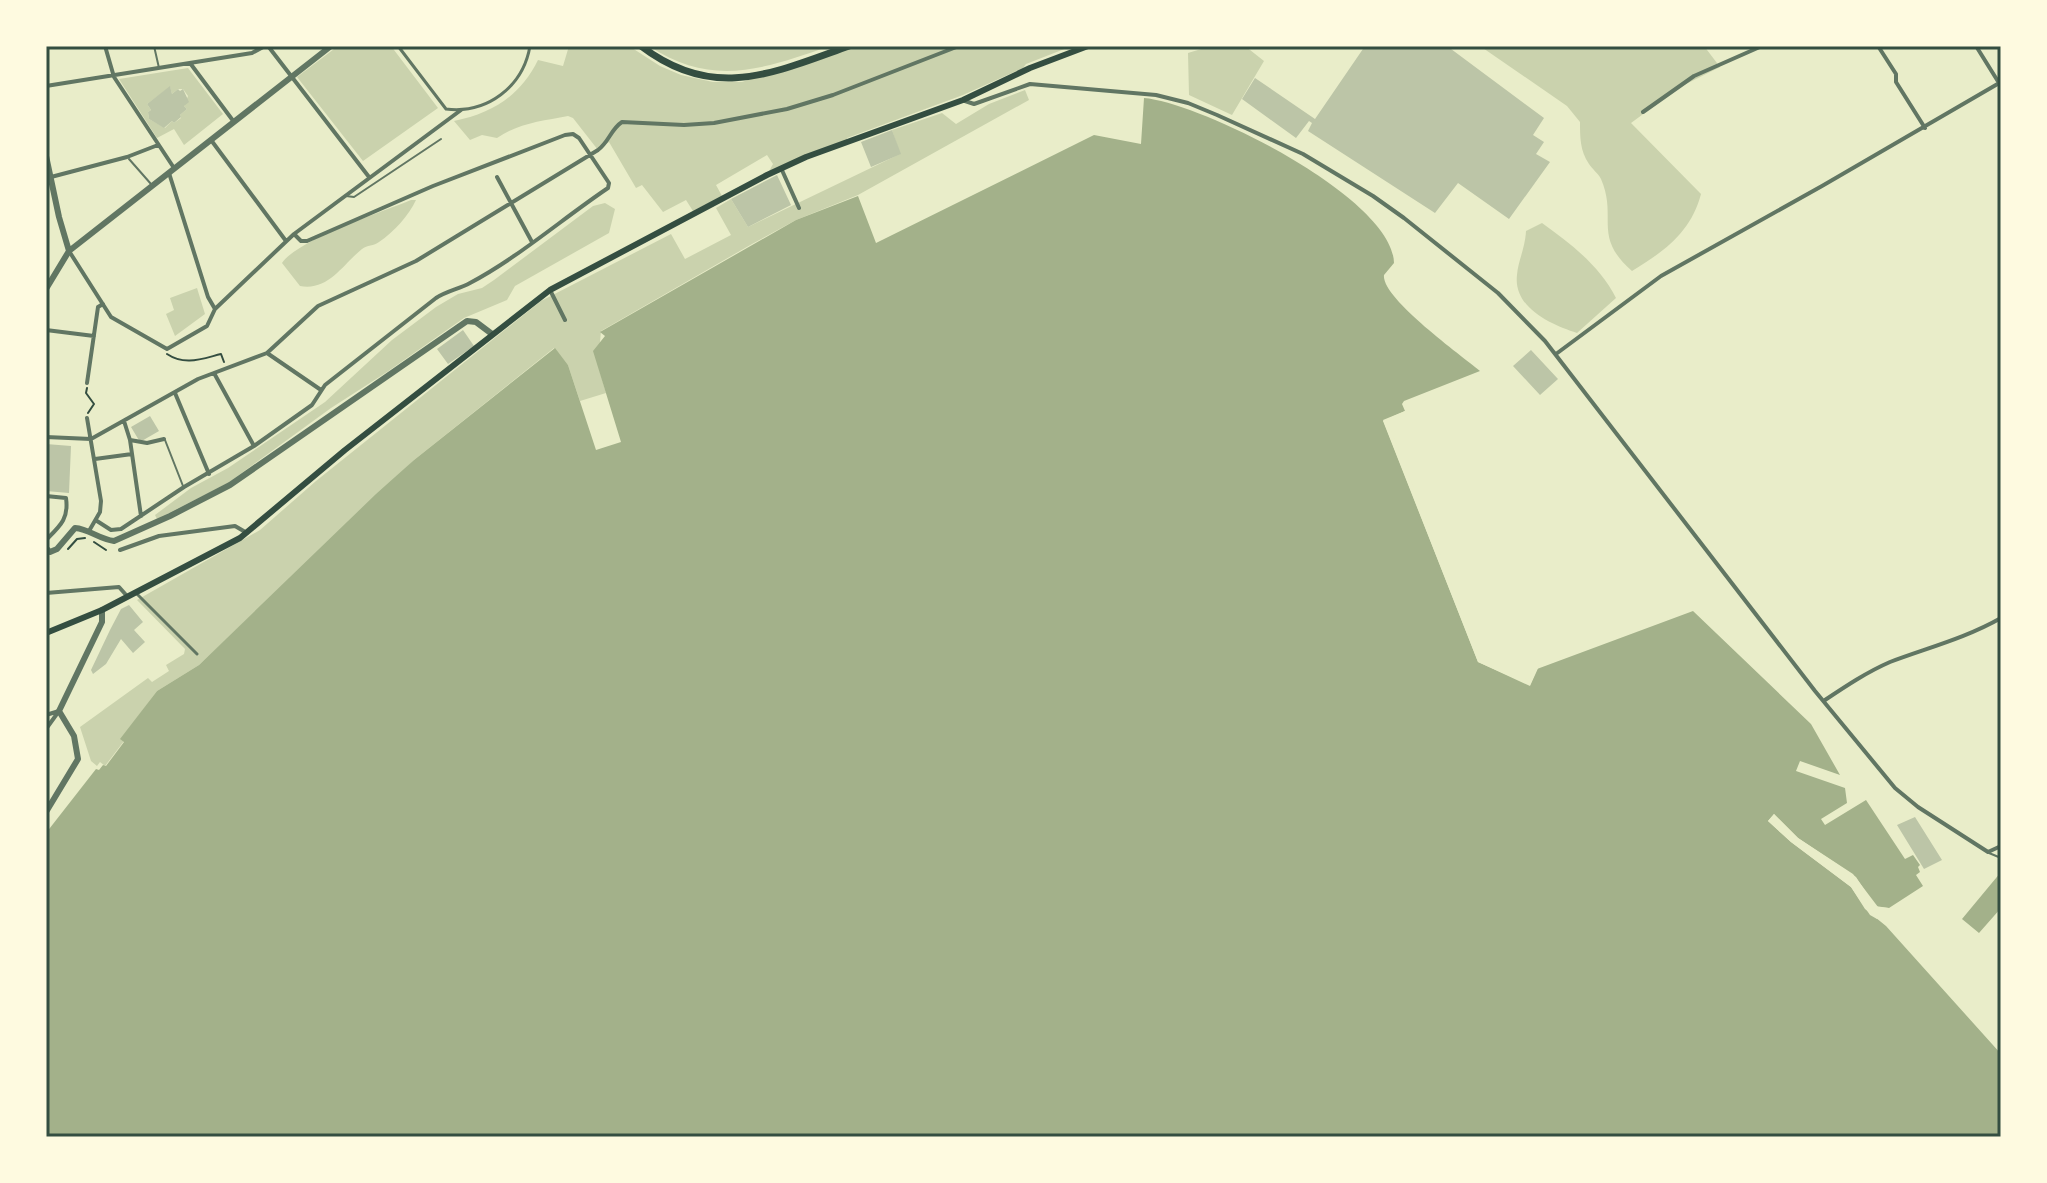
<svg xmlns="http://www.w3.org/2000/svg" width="2047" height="1183" font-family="'DejaVu Sans',sans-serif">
<rect width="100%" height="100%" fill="#e9edc9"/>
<!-- green -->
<path fill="#cad2ad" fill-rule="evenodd" d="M338,46h53l47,62 -75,53 -66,-84z
M569,46h60l31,20 21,9 32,7h29l108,-36h222l-46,18 -3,4 -60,27 -116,43v3l-80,34 6,-11 -6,-9 -51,30 6,11 -29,15 -7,-11 -23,12 -21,-27 -6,3 -27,-46 -11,8 -25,-32 -5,-2c-26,5 -49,7 -71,22l-15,-3 -12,5 -16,-19c39,-8 66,-25 84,-61l25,6z
M649,46h181c-66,23 -118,42 -181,0z
M1211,46h34l19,15 -32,54 -43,-20 -1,-42z
M1480,46h224l16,21 -40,20 -49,36 70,71c-10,38 -36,57 -69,77 -40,-35 -14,-53 -31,-92 -3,-6 -9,-10 -12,-15 -9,-13 -9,-27 -9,-42l-13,-16z
M188,68l35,46 -39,31 -10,-16 -17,9 -38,-59zM170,87l2,7 6,-5h5l5,7 -4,10 3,3 -7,6 1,3 -7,5 -2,-2 -7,7 -16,-9 -1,-7 3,-2 -4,-6z
M1025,90l4,10 -171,95 -62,25 -44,24 -151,87 -3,34 8,28 -26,8 -12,-36 -14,-17 -140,112 -215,205 -42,26 -36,48 3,2 -19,25 -5,-4 -3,4 -6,-5 -11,-34 68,-49 4,4 17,-11 -3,-6 18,-11 1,-5 -48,-49 123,-70 56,-49 225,-180 130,-67 14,25 46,-24 -15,-27 15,-9 17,28 152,-73 -8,-24 50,-17 14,11 33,-20z
M411,200h5c-7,15 -22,32 -37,42 -5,4 -12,3 -17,7 -20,16 -33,42 -62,37l-18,-23c15,-23 100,-51 129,-63z
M605,203l10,6 -6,24 -94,53 -8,14 -43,18 -77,54 -56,36 -103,75 -71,36 -2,-4 36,-27 37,-20 97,-66 67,-62 44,-33 22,-13 24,-6 12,-8 99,-74z
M1542,223c28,20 58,43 74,75l-39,35c-25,-8 -64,-25 -60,-58 1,-14 8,-26 9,-44z
M197,288l8,26 -30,22 -9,-22 8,-4 -4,-12z"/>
<!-- water -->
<path fill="#a3b18a" d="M1144,98c58,5 249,100 250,165l-10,12c-3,23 77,80 96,96l-76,30 -2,3 3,7 -22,10 95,241 52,23 7,-16 156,-58 118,113 29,51 -40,-14 -4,10 49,17 2,15 -26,16 4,6 41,-25 39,59 8,-4 7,10 -2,2 2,5 -4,3 7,11 -34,22 -11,-1 -25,-33 -55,-36 -24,-24 -6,7 23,21 60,45 14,22 21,17 115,128v83h-1955v-304l50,-64 3,1 4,-5 3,1 18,-24 -4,-3 37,-48 42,-26 177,-171 38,-34 141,-112 13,17 28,85 25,-8 -28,-91 12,-15 -5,-4 196,-112 62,-24 18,47 218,-108 47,9z
M2001,872v36l-22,25 -17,-14z"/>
<!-- pier -->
<path fill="#e9edc9" d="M1405,411l1,4 -18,7 93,237 47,21 6,-13 6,-3 -10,22 -52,-24 -95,-242z
M1774,814l24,24 58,39 19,29 14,2 -7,5 -9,-4 -20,-29 -56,-38 53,39 18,25 13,11 -4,2 -7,-4 -19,-28 -60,-45 -23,-21z"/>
<!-- building -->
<path fill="#bcc5a7" d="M1365,46h82l97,72 -11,17 11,7 -8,12 14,8 -41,57 -51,-36 -23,30 -127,-82 4,-8 -3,-2 -13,17 -54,-39 13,-21 60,41z
M170,86l2,8 6,-5 2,2 3,-2 6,13 -5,4 3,3 -7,6 1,2 -7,6 -2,-2 -8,7 -15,-9 -1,-7 3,-2 -4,-6z
M892,130l9,24 -30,13 -10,-25z
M777,175l14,30 -43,22 -17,-28z
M463,330l11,16 -26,18 -11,-15z
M1531,350l27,29 -18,16 -27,-29z
M150,416l9,15 -19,11 -9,-15z
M46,444l25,2 -2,47 -23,-2z
M129,605l14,17 -9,8 11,12 -12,11 -12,-14 -15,25 -13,10 -2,-4 19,-40 11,-21z
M1915,817l27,43 -18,9 -27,-44z"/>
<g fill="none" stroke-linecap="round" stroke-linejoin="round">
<!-- path -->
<path stroke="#344e41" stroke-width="2" d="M167,354c18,12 34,5 54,0l3,8
M87,388l-1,5 8,11 -6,9
M94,542l12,8
M68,549l9,-10 8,-1"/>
<!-- service -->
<path stroke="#617663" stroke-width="2" d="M154,46l5,22
M129,159l22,25
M346,196l8,1 87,-58
M165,440l18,46
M1989,853l12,5"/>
<!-- pedestrian -->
<path stroke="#617663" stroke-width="3" d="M398,46l48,63c41,5 77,-22 84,-63
M136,593l61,61"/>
<!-- minor -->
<path stroke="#617663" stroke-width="4" d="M105,46l9,31 60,91
M268,46l101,131
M1878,46l18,28v8l29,46
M1976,46l23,37
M190,63l44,59
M46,86l206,-33 13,-7
M965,101l9,3 56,-20 126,11 32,8 29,12 86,39 70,42 31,22 94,75 47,48 270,350 80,97 23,19 70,45 13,-6
M1643,112l51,-36 68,-30
M211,140l75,101
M781,168l18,40
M169,173l39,124 7,12
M51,177l76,-20 31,-12
M497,177l35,65
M69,251l42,66 56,32 40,-23 8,-17 79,-75 167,-124
M550,290l15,30
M46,330l48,6
M267,353l54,37
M1556,354l105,-78 161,-90 179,-104
M214,373l40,73
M87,383l11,-76 5,-3
M175,393l34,81
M87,418l14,83 -1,11 -11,19
M124,421l6,19 11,76
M46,437l45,2 107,-60 69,-26 51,-47 98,-45 182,-111c11,-8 13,-21 24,-28l62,3 30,-2 73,-14 46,-14 126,-49
M130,440l17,3 17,-4
M95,459l37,-5
M46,496l20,2c3,21 -6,28 -20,42
M97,521l14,9 10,-1 63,-42 70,-41 58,-41 13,-20 111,-87c11,-7 23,-9 34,-15 49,-26 92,-64 138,-95l1,-5 -30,-45 -6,-4 -8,1 -132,51 -126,55h-6l-7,-7
M120,550l39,-14 76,-10 12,7
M46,593l73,-6 8,9
M1825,700c21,-14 42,-28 65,-38 37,-14 76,-24 111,-44
M46,715l13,-4
M46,729l13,-18"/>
<!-- tertiary -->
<path stroke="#617663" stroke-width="6" d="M46,156l13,61 10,34
M46,289l23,-38 262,-205
M46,548l4,4 7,-3 18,-21c14,1 24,11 39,13l56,-25 60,-31 237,-164 9,1 16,12
M46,812l32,-53 -4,-23 -15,-25 43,-89v-12"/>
<!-- secondary -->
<path stroke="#344e41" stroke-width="6" d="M46,633l56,-23 138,-72 105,-88 205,-160 217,-115 39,-18 157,-57 67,-32 58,-22"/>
<!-- primary -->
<path stroke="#344e41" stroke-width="7" d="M641,46c73,56 132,27 208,0"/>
</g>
<!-- border -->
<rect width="2047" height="1183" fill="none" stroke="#fefae0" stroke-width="96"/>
<rect x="48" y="48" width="1951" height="1087" fill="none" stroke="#344e41" stroke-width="3"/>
</svg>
